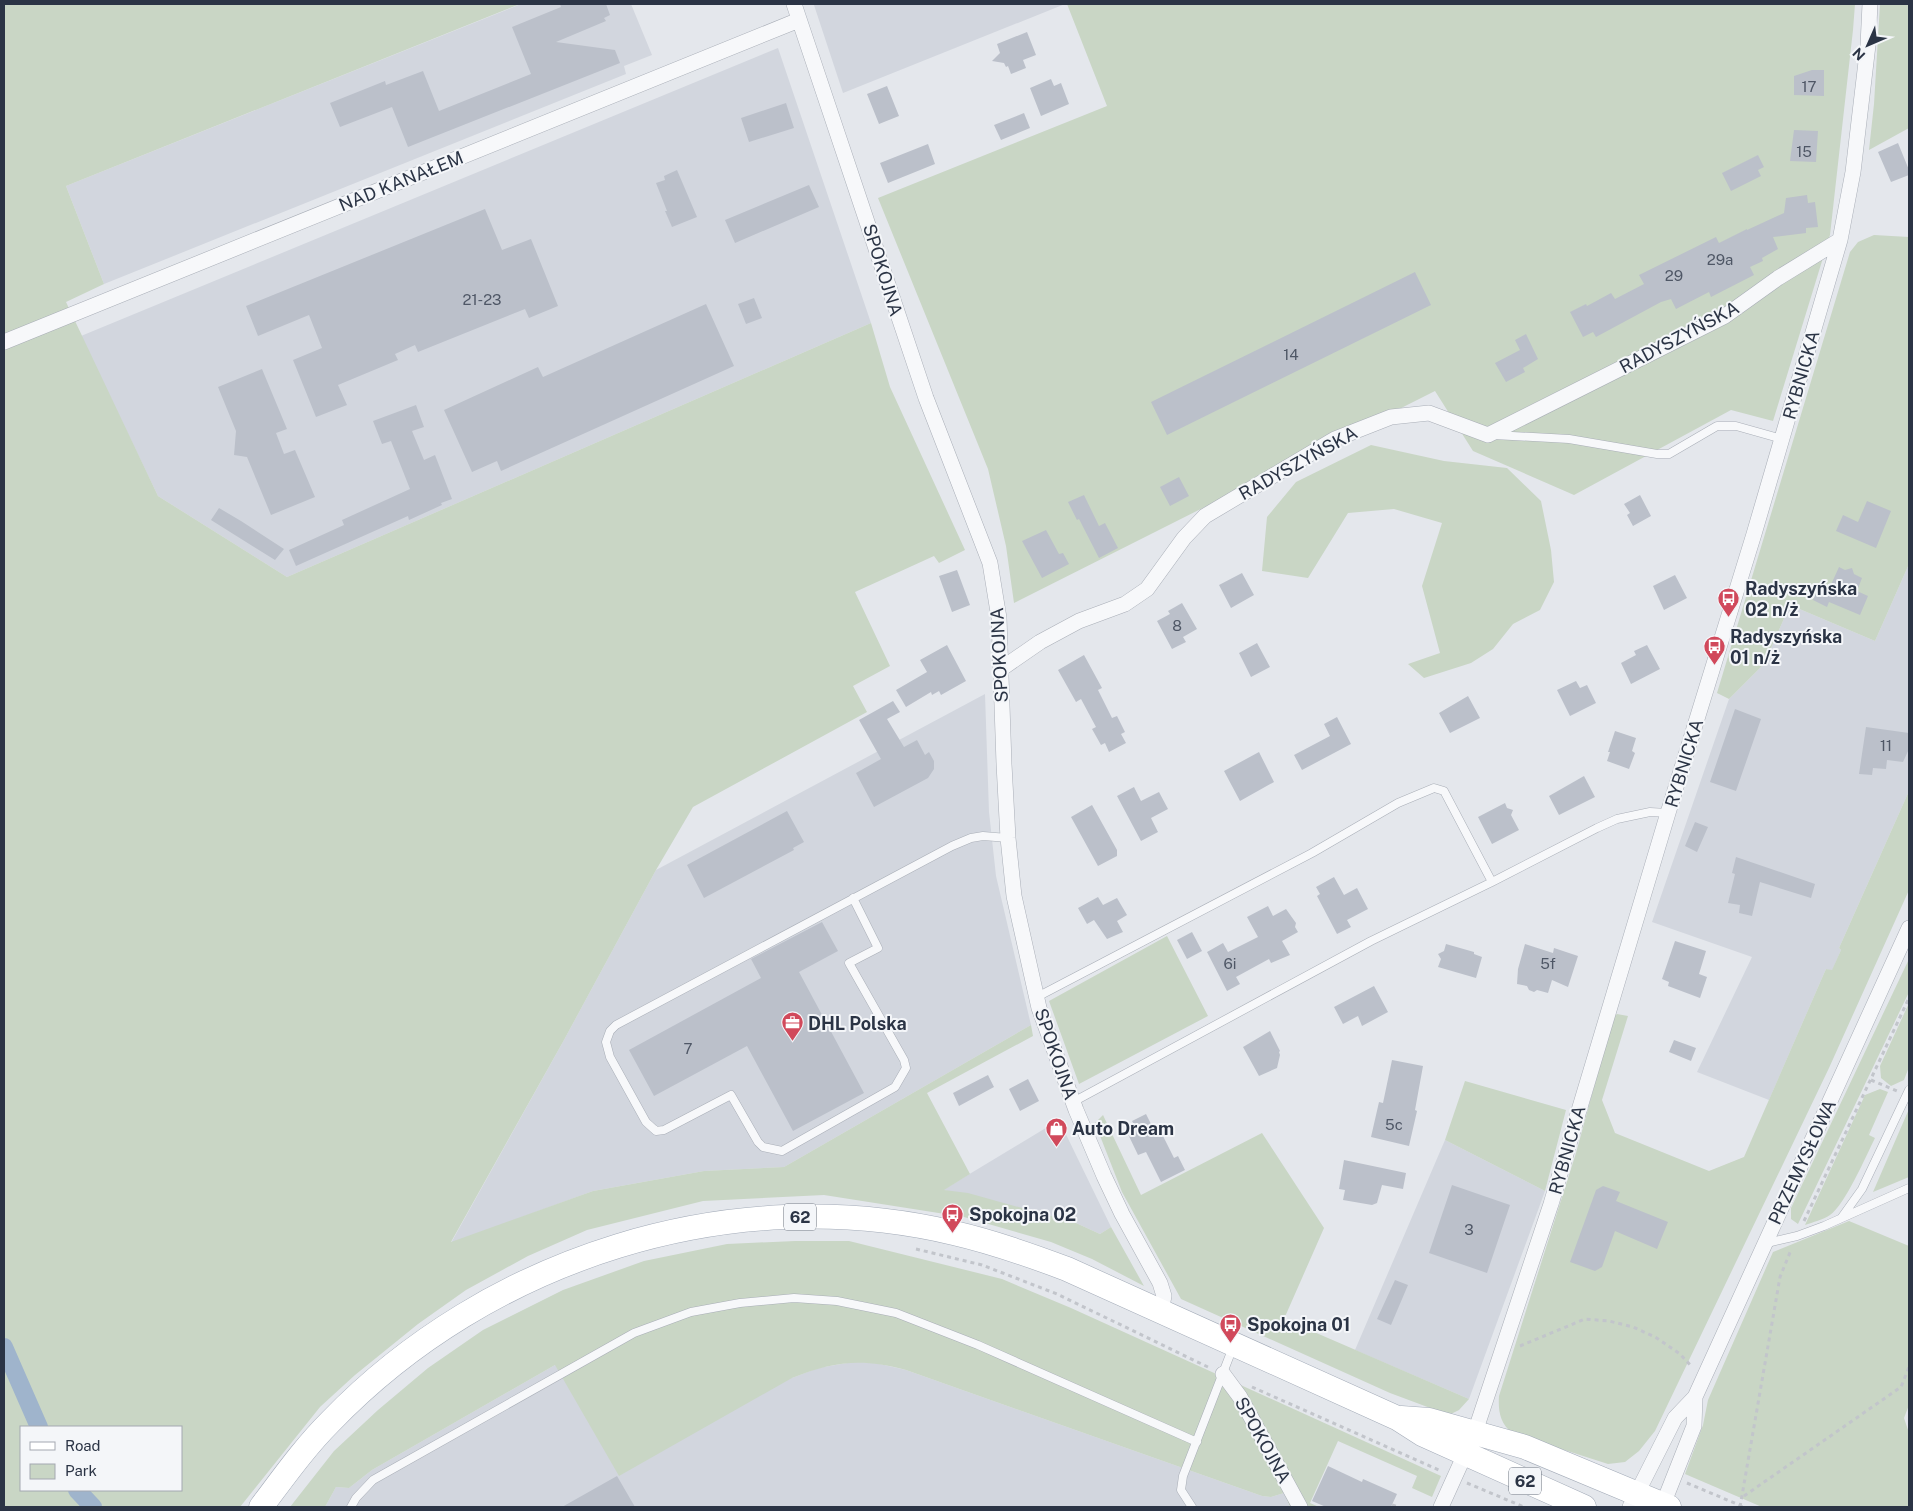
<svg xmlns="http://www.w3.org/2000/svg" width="1913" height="1511" font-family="'Public Sans',sans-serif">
<rect width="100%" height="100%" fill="#e4e7ec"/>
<!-- built -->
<path fill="#d2d6de" d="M521,4h110l21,51 -28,11 2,8 -522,210 -38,-98z
M818,4h247l-222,89 -29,-88z
M778,48l93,275 -584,254 -129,-81 -77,-160z
M1909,564v227l-70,157 2,2 -9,21 -6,-2 -4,9 -53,122 -72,-28 55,-115 -100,-35 77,-223 35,-35 26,-59 85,36z
M985,694l4,118 7,64 35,149 -247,142 -80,4 -111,20 -142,52 113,-203 92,-170z
M1059,1120l52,107 -11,7 -24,-11 -133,-33z
M1445,1140l100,51 -76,208 -114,-49z
M853,1362h18l35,8 356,126 9,1 13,-4 6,14h-965l11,-20 13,1 23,-18 183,-105 237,13 26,-10z"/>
<!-- green -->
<path fill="#c9d6c5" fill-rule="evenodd" d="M4,4h516l-454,182 38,98 -38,18 92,194 129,81 584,-254 19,64 75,163 -26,13 -5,-7 -79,36 35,74 -37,20 14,26 -174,95 -37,63 -92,170 -113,202 142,-51 111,-20 80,-4 247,-142 2,11 -106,57 43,81 -26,16 24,3 108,30 24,11 11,-7 33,59 -52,-27 -41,-17 -87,-25 -140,-22 -121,6 -116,29 -59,26 -62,34 -48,34 -63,51 -35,32 -80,100h-236zM21,1427h160v63h-160z
M1067,4h788l-2,26 -23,205 -57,186 -42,-11 -157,85 -101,-44 -38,-60 -421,212 -8,-57 -18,-77 -110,-271 229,-92z
M1880,4h29v124l-40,22 5,-46z
M1874,235l35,2v327l-34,77 -85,-36 -26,59 -35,35 -12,-6 133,-441 8,-10z
M1371,445l73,16 63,7 34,33 10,49 3,32 -14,28 -27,14 -20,25 -22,14 -47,15 -16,-14 32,-11 -18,-67 20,-63 -48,-14 -46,4 -40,65 -46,-7 5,-54 29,-35z
M1909,791v99l-80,178 -174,363 -16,20 -14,11 -17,2 -96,-31c-12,-10 -14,-22 -13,-37l77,-243 37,-136 4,-3 11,2 -26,84 13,33 94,38 35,-14 78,-179 4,-9 6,1 9,-20 -2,-2z
M1167,936l41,80 -129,68 -30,-83z
M1909,959v33l-111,232 -7,-5v-11z
M1909,1003v64l-5,13 -13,6 -10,-8 -1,-12z
M1465,1081l101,29 -21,81 -100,-51z
M1880,1089l8,3 -19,43 6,3c-9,18 -30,67 -45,77 -7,5 -17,7 -25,10l60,-130z
M1909,1109v68l-36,15z
M1103,1115l38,80 121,-62 62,95 -40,91 185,80 -10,11 -10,5 -59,-22 -209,-94 -59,-107 -27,-69z
M1849,1221l60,25v159l-5,13 5,15v74h-147l-77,-33 18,-49 5,-25 65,-148z
M795,1241h54l153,38 69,29 370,168 -9,21 -20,-9 5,-12 -79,-35 -28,62 9,4h-29l-6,-14 -13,4 -9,-1 -356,-126c-45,-12 -71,-9 -114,8l-173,98 -64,-111 -183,105 -23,18 -13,-1 -11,20h-35l44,-56 44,-41 50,-42 55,-38 80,-40 81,-29 83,-17z"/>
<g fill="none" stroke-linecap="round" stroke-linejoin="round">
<!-- canal -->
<path stroke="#9fb4cc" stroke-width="18" d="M4,1347l35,80
M77,1490l16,17"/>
</g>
<!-- building -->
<path fill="#bbc0ca" d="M560,4h46l4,11 -6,3 2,3 -50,21 59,8 5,13 -212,84 -16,-40 -52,20 -10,-24 55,-22 1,4 37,-14 16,40 92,-37 -19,-47 49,-20z
M1027,32l9,23 -13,5 3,8 -15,6 -3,-8 -2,1 -2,-4 -12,-2 8,-8 -3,-9z
M1812,70h12v26l-30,-1v-19z
M1051,79l3,7 7,-3 8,21 -28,12 -11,-28z
M887,86l12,30 -20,8 -12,-30z
M786,103l8,25 -45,14 -8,-24z
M1024,113l6,15 -29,12 -7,-15z
M1794,130l24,1 -2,31 -26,-1z
M1898,143l11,27v5l-18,7 -13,-30z
M928,144l7,20 -47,19 -8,-20z
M1758,155l6,12 -6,3 3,6 -30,15 -9,-18z
M677,170l20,47 -25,10 -7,-16h2l-11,-28 9,-3 -1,-4z
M809,185l10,22 -84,36 -10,-23z
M1807,195l1,8 7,-1 3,25 -12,1v5l-33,4 5,12 -16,9 1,3 -13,6 4,8 -43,22 -2,-5 -33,17 -5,-10 -10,3 -65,35 -3,-5 -10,5 -13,-25 16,-8 1,2 24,-13 4,6 29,-15 -5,-9 77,-38 3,6 28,-14v1l37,-17 2,-15z
M485,209l17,41 29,-11 27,67 -29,12 -4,-9 -107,43 -3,-7 -20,9 3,6 -60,25 9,20 -31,12 -23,-57 29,-12 -13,-33 -51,21 -12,-30z
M1415,272l16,33 -264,130 -16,-33z
M754,298l8,20 -16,6 -8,-20z
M706,304l28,62 -233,105 -4,-10 -25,11 -28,-62 94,-43 5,10z
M1526,334l12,25 -15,9 2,4 -19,10 -11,-19 25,-13 -5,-10z
M262,369l25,60 -11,4 8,21 11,-4 20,47 -44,18 -24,-58 -13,-2 2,-24 -18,-44z
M416,405l8,22 -12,4 12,29 11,-5 17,44 -11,4 1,2 -33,15 -1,-4 -112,50 -7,-16 55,-25 -2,-5 68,-31 -19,-48 -9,3 -9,-23z
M1179,477l10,19 -19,10 -10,-19z
M1084,495l15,31 6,-3 13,25 -19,10 -20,-39 -2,1 -9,-18z
M1640,495l11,21 -18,10 -6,-11 3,-2 -6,-9z
M1867,501l24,10 -15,37 -40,-17 7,-16 15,7z
M219,508l22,13 43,28 -9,11 -64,-40z
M1046,530l13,24 4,-1 6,11 -27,14 -20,-37z
M1839,567l6,3 7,-2 2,6 8,4 -5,13 11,5 -8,19 -31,-13 -2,5 -14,-7 7,-16 9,5z
M957,570l13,35 -18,7 -13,-36z
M1242,573l12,22 -23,13 -12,-23z
M1675,575l12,23 -23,12 -11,-24z
M1182,603l15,26 -14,8 3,5 -14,7 -15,-28 13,-7 -2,-3z
M1257,643l13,24 -19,10 -12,-24z
M947,645l19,36 -25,14 -2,-4 -7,4 -1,-3 -25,15 -10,-17 31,-18 -7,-12z
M1647,645l13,24 -29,15 -10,-21 15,-8 -2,-4z
M1084,655l18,33 -4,2 14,28 5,-2 8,16 -4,2 5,9 -17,9 -4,-9 -4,2 -9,-16 4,-2 -15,-28 -5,3 -18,-32z
M1576,681l4,7 7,-3 9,18 -26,13 -13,-26z
M1468,696l12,22 -30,15 -11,-20z
M893,701l7,11 -13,7 17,28 13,-7 8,15 4,-3 5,9v8l-6,9 -54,29 -18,-34 25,-14 -22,-39z
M1735,709l26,10 -25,72 -26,-9z
M1337,717l14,27 -49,26 -8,-15 36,-19 -6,-12z
M1866,727l43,6v16l-6,13 -16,-2 -1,9 -13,-1 -1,7 -13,-1z
M1615,731l21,7 -4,13 3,2 -6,16 -22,-8 3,-9h-2z
M1259,752l15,30 -34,19 -16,-30z
M1584,776l11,21 -36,18 -10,-19z
M1134,787l7,14 18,-9 9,17 -17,9 7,14 -17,9 -24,-45z
M1505,803l2,5 6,2 -2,5 8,15 -27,14 -14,-27z
M1092,805l25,45v6l-19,10 -27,-49z
M787,811l17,31 -11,6 1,2 -90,48 -17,-33z
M1695,822l13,5 -11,25 -12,-6z
M1736,857l79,27 -4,14 -51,-16 -8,34 -13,-3 1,-8 -12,-2 7,-29 -3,-1z
M1334,877l10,18 13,-7 11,21 -21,11 4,7 -14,7 -20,-38 3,-2 -4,-7z
M1098,897l5,8 14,-7 10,17 -10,6 6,11 -16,7 -13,-19 -7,4 -9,-16z
M1268,906l5,10 13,-7 10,14 -1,4 3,5 -16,9 8,14 -19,8 -2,-4 -33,18 4,7 -13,7 -20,-39 16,-9 5,9 30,-15 -11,-20z
M822,922l16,29 -39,21 65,121 -71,38 -46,-85 -93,50 -25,-46 132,-72 -10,-19z
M1192,932l10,19 -15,8 -10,-19z
M1675,941l31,10 -7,23 8,3 -7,21 -32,-12 1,-4 -7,-3z
M1446,944l28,8v2l8,3 -6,21 -38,-11 3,-8 -3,-5 6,-3z
M1525,944l28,9 1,-5 24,8 -10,31 -16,-7 -4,13 -11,-3 -3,2 -5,-2 -2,-4 -10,-2 1,-15z
M1374,986l14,26 -26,14 -4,-10 -15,8 -9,-17z
M1270,1031l10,20 -1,1 1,3 -3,13 -18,8 -16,-29z
M1674,1040l22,8 -5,13 -22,-9z
M1392,1060l31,6 -8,44 2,1 -8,35 -38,-9 8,-35 4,1z
M988,1075l6,12 -35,19 -6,-13z
M1028,1079l11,22 -19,10 -11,-22z
M1146,1114l11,22 5,-2 12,24 4,-2 7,14 -24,12 -15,-30 -8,3 -12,-25 9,-4 -3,-5z
M1344,1160l62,13 -3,16 -21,-4 -5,18 -5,2 -29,-5 2,-10 -6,-1z
M1452,1185l58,20 -23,68 -58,-20z
M1603,1186l17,6 -4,9 52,21 -11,27 -42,-18 -13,36 -7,4 -25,-9 26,-72z
M1395,1280l13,5 -17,40 -14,-6z
M1328,1466l34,16 1,-3 34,15 -6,13h-65l-14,-6z
M617,1476l18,31h-73z"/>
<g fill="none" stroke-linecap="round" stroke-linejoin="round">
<defs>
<path id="lane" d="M1494,435l75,4 88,15h12l48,-28h19l46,13
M853,898l25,50 -29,15 55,97 2,8 -11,19 -113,64 -19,-4 -5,-5 -27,-47 -67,35 -8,1 -10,-9 -36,-65 -4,-15 4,-11 6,-6 336,-179 19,-8 12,-2 25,2
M1037,997l275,-144 86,-50 36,-15 10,3 48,91 105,-54 20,-9 33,-7 18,1
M1073,1102l298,-161 121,-59
M1842,1217l20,-28 47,-99
M1767,1243l30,-7 27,-10 85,-38
M351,1507l5,-9 17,-18 261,-147 57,-21 49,-9 54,-5 43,3 59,12 82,32 219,97
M1192,1507l-11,-17 2,-14 50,-129"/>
<path id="street" d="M794,4l132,394 64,165 9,55 5,146 4,74 6,58 25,112 37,102 28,66 18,38 38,69 4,13 -3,15
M4,342l795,-322
M1001,669l39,-27 39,-21 46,-17 22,-15 37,-51 21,-22 130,-77 56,-22 38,-4 59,22 237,-119 53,-38 62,-38
M1223,1374l17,23 60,110
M1441,1507l34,-75 76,-228 117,-391 86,-279 86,-294 13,-68 15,-127 2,-41
M1630,1507l45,-89 20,-21 214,-469
M1662,1507l32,-81 1,-29"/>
<path id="primary" d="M1401,1418l28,2 96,27 144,60
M261,1507c22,-29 43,-59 69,-85 158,-164 401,-242 624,-189 39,9 76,22 113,36l330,149 25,16 162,73"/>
</defs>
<!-- lane casing -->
<use href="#lane" stroke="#a9aeb7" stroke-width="9"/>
<!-- street casing -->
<use href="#street" stroke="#a9aeb7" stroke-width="16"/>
<!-- primary casing -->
<use href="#primary" stroke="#a3abb8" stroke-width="25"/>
<!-- path -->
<path stroke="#c2c5cb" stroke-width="3" stroke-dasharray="4 4" stroke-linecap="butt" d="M1871,1080l26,11
M1804,1221l105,-223
M916,1249l66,16 75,29 153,74
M1520,1346l65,-27 24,2 24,6 22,10 25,17 12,13
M1252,1387l189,84
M1467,1483l57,24
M1687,1483l57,24
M1744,1496l157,-109 8,-20
M1392,1505l6,2
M1740,1507l40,-230 11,-27"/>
<!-- lane -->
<use href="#lane" stroke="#f7f8fa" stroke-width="8"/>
<!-- street -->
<use href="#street" stroke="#f7f8fa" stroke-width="15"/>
<!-- primary -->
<use href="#primary" stroke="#fff" stroke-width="24"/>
</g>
<!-- icons -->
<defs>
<symbol id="bus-pin" viewBox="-11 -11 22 30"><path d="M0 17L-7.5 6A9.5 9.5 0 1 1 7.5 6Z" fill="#d1495b" stroke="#f4f6f9"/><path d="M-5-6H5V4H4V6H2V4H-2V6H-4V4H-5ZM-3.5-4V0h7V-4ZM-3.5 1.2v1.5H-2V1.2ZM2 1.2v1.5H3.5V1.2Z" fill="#fff"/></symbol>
<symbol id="office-pin" viewBox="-11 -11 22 30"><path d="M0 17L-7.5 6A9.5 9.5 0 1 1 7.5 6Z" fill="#d1495b" stroke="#f4f6f9"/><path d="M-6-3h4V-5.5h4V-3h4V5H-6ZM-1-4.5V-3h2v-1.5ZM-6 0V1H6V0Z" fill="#fff"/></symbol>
<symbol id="shop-pin" viewBox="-11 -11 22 30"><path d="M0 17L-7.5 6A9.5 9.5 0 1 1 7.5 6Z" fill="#d1495b" stroke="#f4f6f9"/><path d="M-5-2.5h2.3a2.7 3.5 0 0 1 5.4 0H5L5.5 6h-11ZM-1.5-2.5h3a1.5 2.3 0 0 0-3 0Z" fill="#fff"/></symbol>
</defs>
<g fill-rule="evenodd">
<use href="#bus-pin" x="1716" y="586" width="25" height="34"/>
<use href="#bus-pin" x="1702" y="634" width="25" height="34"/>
<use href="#office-pin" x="780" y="1010" width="25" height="34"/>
<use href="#shop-pin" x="1044" y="1116" width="25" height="34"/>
<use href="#bus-pin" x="940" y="1202" width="25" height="34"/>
<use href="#bus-pin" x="1218" y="1312" width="25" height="34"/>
</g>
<g text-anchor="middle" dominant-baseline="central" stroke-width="4" stroke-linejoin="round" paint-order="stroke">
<!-- number labels -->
<g font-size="15" fill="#4f5766">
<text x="1809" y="86">17</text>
<text x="1804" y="151">15</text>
<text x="1720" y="259">29a</text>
<text x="1674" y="275">29</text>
<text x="482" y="299">21-23</text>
<text x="1291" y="354">14</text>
<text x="1177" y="625">8</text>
<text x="1886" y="745">11</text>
<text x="1230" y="963">6i</text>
<text x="1548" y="963">5f</text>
<text x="688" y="1048">7</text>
<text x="1394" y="1124">5c</text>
<text x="1469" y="1229">3</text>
</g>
<!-- shield labels -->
<g fill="#f4f6f9" stroke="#676e7b" stroke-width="1">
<rect x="784" y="1203.5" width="32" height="27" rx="4"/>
<rect x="1509" y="1467.5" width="32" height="27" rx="4"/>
</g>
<g font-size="16" font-weight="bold" fill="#2b3445">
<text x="800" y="1217">62</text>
<text x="1525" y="1481">62</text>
</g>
<!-- street labels -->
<g font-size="18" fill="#2b3445" stroke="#f4f6f9">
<text transform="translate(401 181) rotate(-22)">NAD KANAŁEM</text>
<text transform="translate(883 270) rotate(73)">SPOKOJNA</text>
<text transform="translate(1679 337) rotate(-28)">RADYSZYŃSKA</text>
<text transform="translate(1801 375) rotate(-74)">RYBNICKA</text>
<text transform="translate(1298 463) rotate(-29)">RADYSZYŃSKA</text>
<text transform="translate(999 655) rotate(-93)">SPOKOJNA</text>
<text transform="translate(1684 763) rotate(-73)">RYBNICKA</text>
<text transform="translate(1056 1054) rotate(71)">SPOKOJNA</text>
<text transform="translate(1567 1150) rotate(-74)">RYBNICKA</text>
<text transform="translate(1802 1162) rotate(-65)">PRZEMYSŁOWA</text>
<text transform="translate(1263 1440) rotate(61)">SPOKOJNA</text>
</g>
<!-- poi labels -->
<g font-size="18" font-weight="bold" fill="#2b3445" stroke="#f4f6f9" text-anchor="start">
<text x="1745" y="588">Radyszyńska<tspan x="1745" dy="21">02 n/ż</tspan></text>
<text x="1730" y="636">Radyszyńska<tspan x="1730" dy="21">01 n/ż</tspan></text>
<text x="808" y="1023">DHL Polska</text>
<text x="1072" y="1128">Auto Dream</text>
<text x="969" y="1214">Spokojna 02</text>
<text x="1247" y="1324">Spokojna 01</text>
</g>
</g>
<!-- border -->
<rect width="1913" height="1511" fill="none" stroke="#2b3445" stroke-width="10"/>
<!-- legend -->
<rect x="20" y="1426" width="162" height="65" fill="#f4f6f9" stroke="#a4a8b1"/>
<rect x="30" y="1442" width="25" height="8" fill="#ffffff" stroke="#a4a8b1"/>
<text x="65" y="1451" font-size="15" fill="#2b3445">Road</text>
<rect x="30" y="1464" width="25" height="15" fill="#c9d6c5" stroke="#a4a8b1"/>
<text x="65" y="1476" font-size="15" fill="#2b3445">Park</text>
<!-- north arrow -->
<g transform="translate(1868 45) rotate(225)" stroke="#f4f6f9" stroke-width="4" paint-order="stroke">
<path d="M0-4L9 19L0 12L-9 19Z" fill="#2b3445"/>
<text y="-8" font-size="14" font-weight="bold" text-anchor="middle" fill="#2b3445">N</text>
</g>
</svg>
